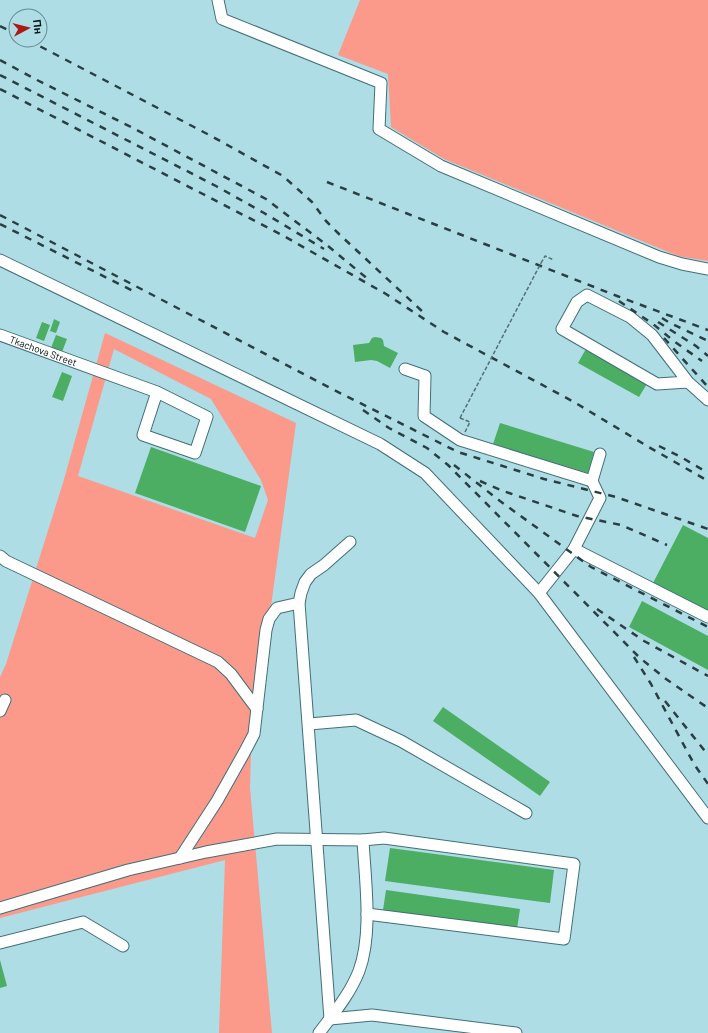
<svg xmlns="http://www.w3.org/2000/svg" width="708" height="1033" font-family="Barlow,sans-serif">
<rect width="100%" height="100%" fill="#aedde5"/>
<!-- green -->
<path fill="#fb998b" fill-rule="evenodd" d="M360,0h348v261l-30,-5 -234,-97 -53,-32 -3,-53 -50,-19z
M105,333l191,90 -45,330 -1,35 22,245h-53l6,-173 -225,58v-241l6,-13 57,-181zM114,349l97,50 50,81 7,20 -13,38 -177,-62z"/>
<!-- building -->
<path fill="#4bae63" d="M54,319l6,3 -4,11 -6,-2z
M42,322l8,3 -6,16 -8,-3z
M56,335l11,4 -5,13 -11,-4z
M375,337l6,1 2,2 1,6 14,7 -8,15 -13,-7 -6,-1 -16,2 -2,-17 16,-2 3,-5z
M587,347l61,35 -9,15 -61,-34z
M62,372l10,4 -9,25 -11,-4z
M500,423l94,29 -6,21 -95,-29z
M151,447l110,39 -16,46 -110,-39z
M683,525l25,13v74l-55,-29z
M642,601l66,35v34l-79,-43z
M443,707l107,75 -10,14 -107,-75z
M390,848l164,22 -4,33 -165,-22z
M386,890l134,19 -3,20 -134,-19z
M0,960l7,26 -7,2z"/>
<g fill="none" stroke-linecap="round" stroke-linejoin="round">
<defs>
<g id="minor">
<path d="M218,0l4,19 159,64 -2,46 62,37 218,91 23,7 26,5"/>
<path d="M0,260l380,184 45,29 114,120 169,225"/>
<path id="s1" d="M0,335l157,57 50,25 -12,36 -52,-18 14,-43"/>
<path d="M405,369l20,7 -1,40 36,24 132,41"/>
<path d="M688,382l-31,2 -95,-55 15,-27 10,-7 43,22 22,18 36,47 20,18"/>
<path d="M350,542l-26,23 -13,9 -6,8 -4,11 -2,10 31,416 42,-4 144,18"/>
<path d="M574,549l134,68"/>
<path d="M0,556l6,5 212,101 13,12 26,35"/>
<path d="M539,593l35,-44 26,-51 -8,-17 8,-27"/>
<path d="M0,711l5,-11"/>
<path d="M309,724l47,-4 45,21 125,72"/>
<path d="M180,858l37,-57 27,-48 10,-19 12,-104 3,-11 8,-11 22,-5"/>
<path d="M0,908l128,-38 78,-18 71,-13 86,1 21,-2 190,26 -10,75 -197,-25"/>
<path d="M0,943l83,-21 40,24"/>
<path d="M319,1033c15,-20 31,-39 40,-62 14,-38 6,-91 4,-131"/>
</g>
</defs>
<!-- minor casing -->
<use href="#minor" stroke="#426f76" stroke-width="13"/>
<!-- path -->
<path stroke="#537176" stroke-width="1.5" stroke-dasharray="4 2" stroke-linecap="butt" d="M541,263l4,-7 9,4
M460,418l10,4 -5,10"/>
<!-- minor -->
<use href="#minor" stroke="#fff" stroke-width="11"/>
<!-- rail -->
<path stroke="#293f43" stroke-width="2.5" stroke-dasharray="7 7" stroke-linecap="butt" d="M0,26l16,8
M28,40l185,97 70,39 29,26 14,19 13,13 85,79
M0,60l37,20 94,47 135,72 62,47 41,34
M0,75l216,111 48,27 60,36
M0,89l282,146 104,59 58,38 130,70 73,44 61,35
M327,182l290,114 91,34
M0,215l332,174 126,63 86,27 72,18 92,32
M0,224l137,69
M619,301l34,23 22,18 27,19
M662,318l8,5 38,18
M658,322l38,24 12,10
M664,338l44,49
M363,410l26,18 38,20 21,17 192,193 26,21 42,29
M659,446l22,11 27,16
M454,465l46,36 91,66 117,60
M480,481l23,10 74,25 44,9 46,20
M597,609l47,32 64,35
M634,657l17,27 43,80 14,20
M665,701l43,54"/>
<!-- path-bridge -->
<path stroke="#537176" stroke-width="1.5" stroke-dasharray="4 2" stroke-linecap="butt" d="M460,418l81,-155"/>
</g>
<g text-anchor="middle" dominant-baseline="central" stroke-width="3" stroke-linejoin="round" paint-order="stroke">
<!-- street labels -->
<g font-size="10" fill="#000e11" stroke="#aedde5">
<text stroke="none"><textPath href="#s1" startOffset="46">Tkachova Street</textPath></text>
</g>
</g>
<!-- north arrow -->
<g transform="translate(28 28) rotate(83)"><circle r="19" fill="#aedde5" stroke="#688a90"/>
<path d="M0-3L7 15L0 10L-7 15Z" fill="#ab1913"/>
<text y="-6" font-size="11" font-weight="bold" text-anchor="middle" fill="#000e11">Пн</text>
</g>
</svg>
